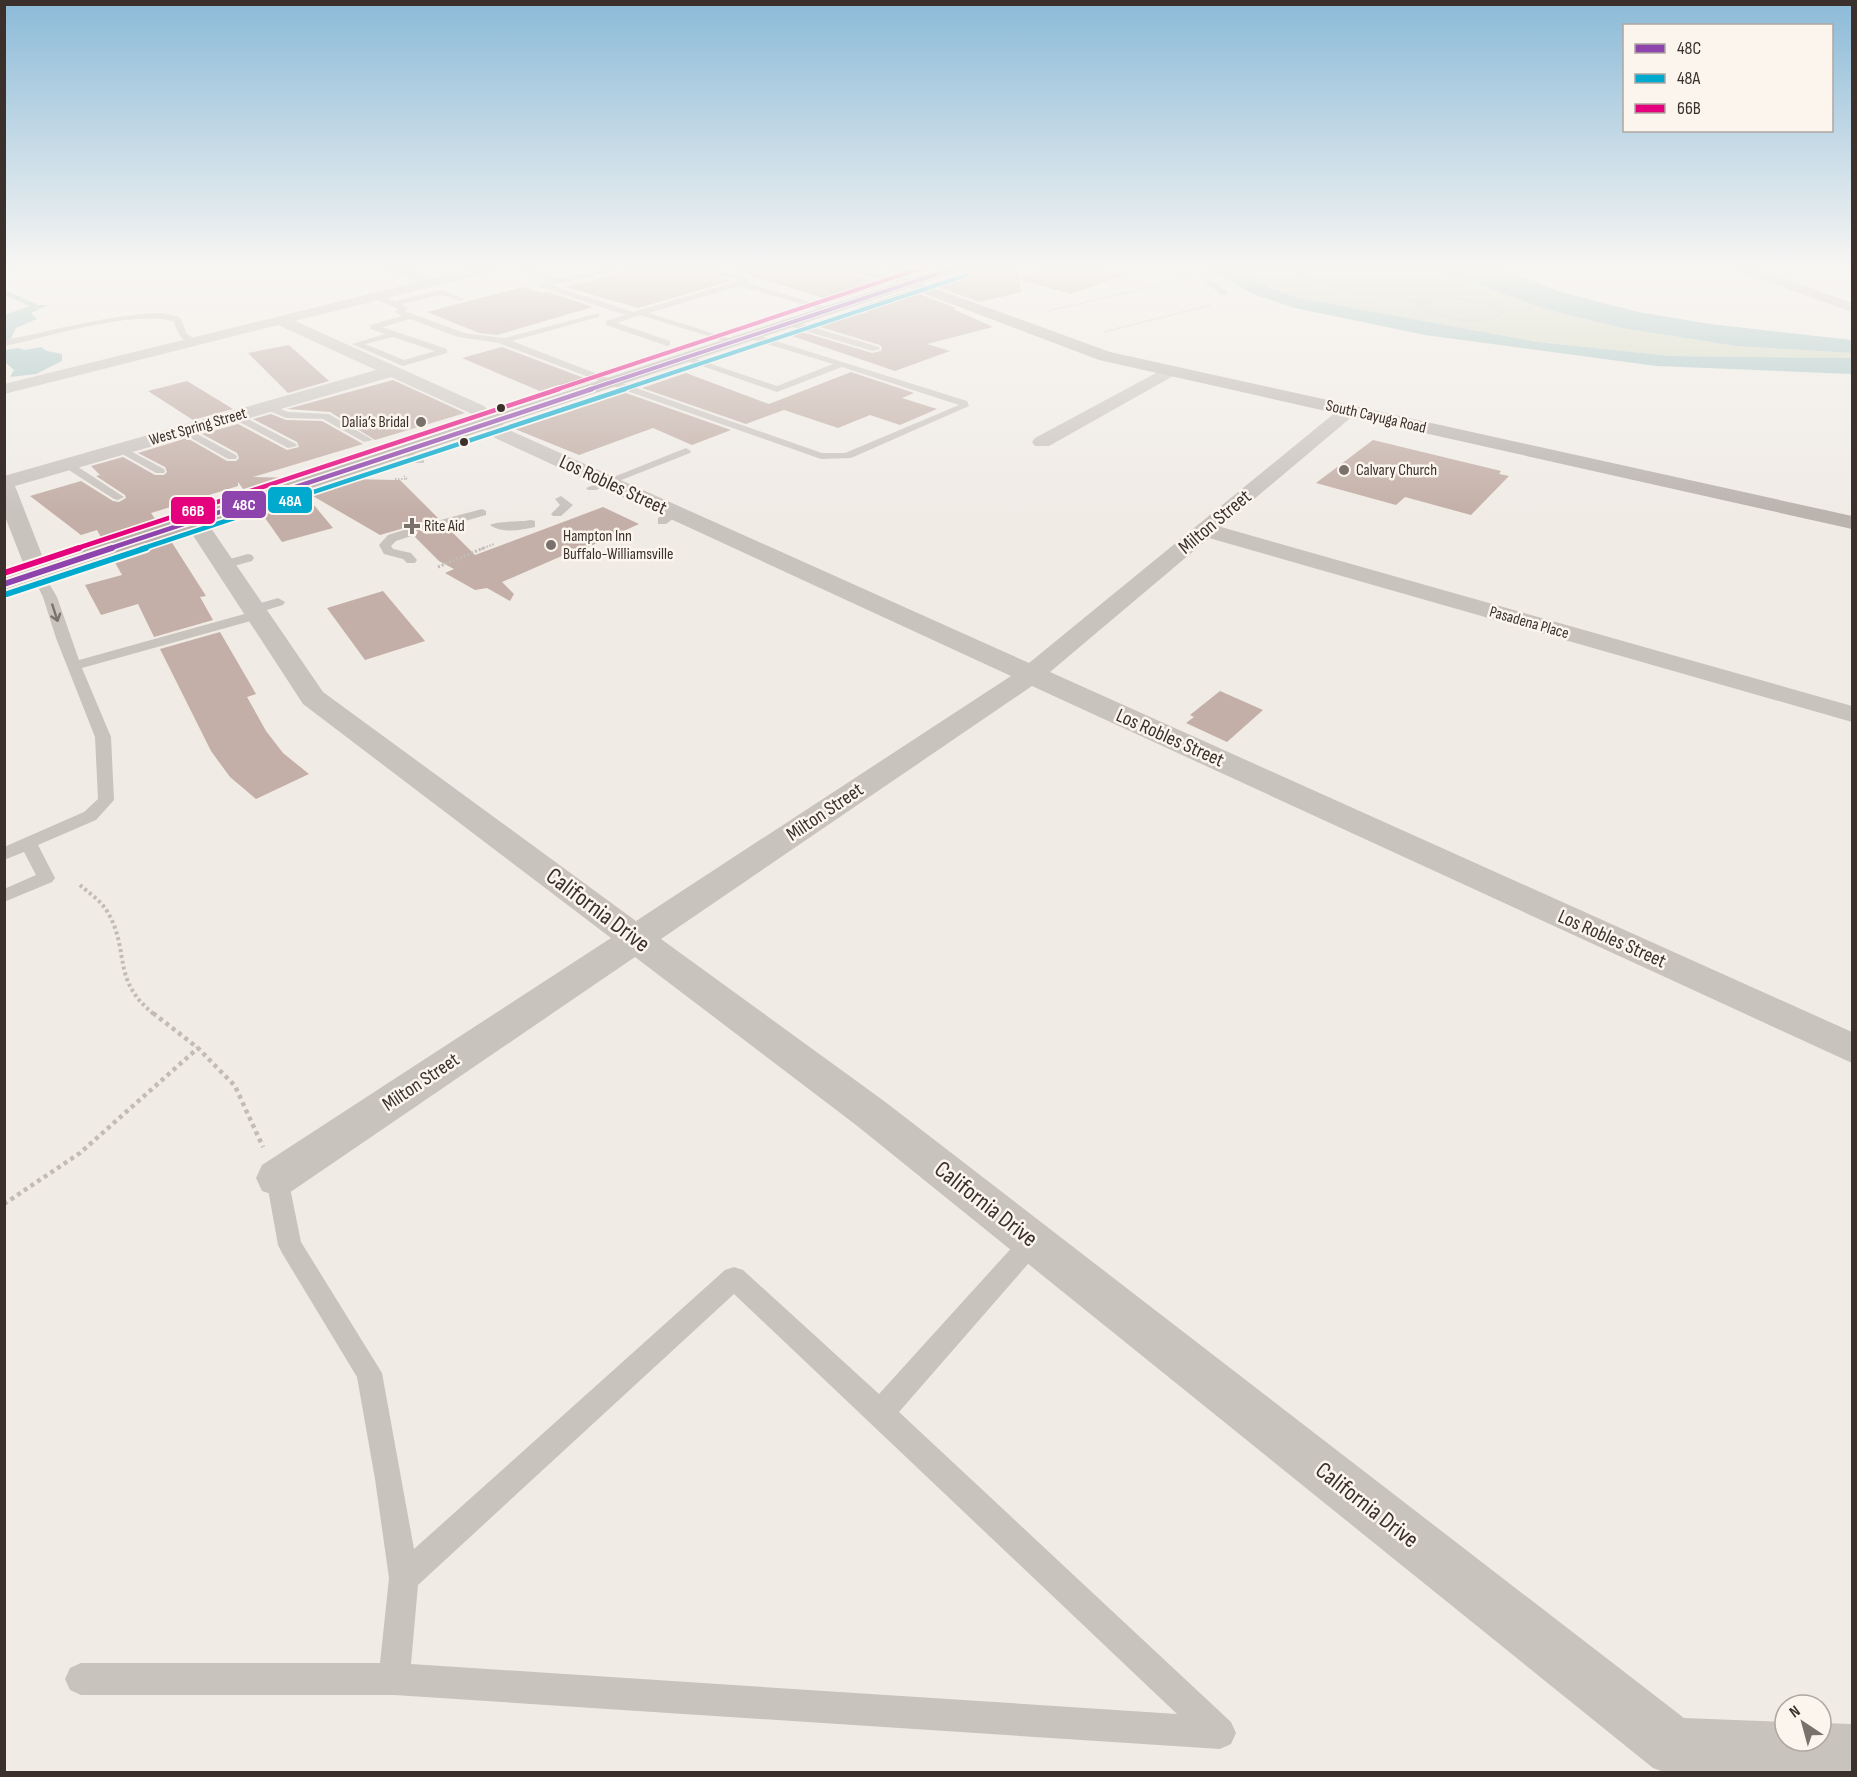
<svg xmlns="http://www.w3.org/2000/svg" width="1857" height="1777" font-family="'Sofia Sans Condensed',sans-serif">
<rect width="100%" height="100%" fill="#f0ebe5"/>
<!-- green -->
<path fill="#d1d6bf" d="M1236,265h188l121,44 77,19 114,18 116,7v5l-181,-2 -133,-14 -240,-44 -27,-10z"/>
<!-- water -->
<path fill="#a1c2c1" d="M1209,265h27l35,23 27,10 240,44 133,14 181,2v16l-196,-8 -231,-31 -130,-27 -42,-14 -42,-24z
M1424,265h68l69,27 77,20 72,12 142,16v13l-116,-7 -114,-18 -77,-19z
M33,305h15l-17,8 6,6 -21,9 -6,12 -5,1 -1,-26z
M41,347l6,4 15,3v7l-26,13 -26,3 4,-7 -9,-8v-12l13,-2 7,2z"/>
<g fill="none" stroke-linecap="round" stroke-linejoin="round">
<!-- stream -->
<path stroke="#a1c2c1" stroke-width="4.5" d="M4,266l9,2 -9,4
M4,292l33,15 -6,3"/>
</g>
<!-- building -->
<path fill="#c3afa7" d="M651,265h37l43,16 -93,27 -73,-21z
M736,265h98l3,5 50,14 -54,17 -98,-30z
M866,265h78l-35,11z
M973,265h44l2,13 40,-13h23l43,10 -54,19 -51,-14 1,12 -41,10 -51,-18 41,-14z
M522,287l20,6 6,-1 45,15 -96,28 -18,-2 -52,-21z
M909,290l47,18 -3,1 40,18 -66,17 23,7 -55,20 -103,-35 10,-4 70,21 9,-2 1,-3 -2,-3 -63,-19 51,-14 -12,-4z
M289,345l40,36 -41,12 -40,-40z
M502,347l90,34 -43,14 -87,-37z
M851,372l63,21 -12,5 35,11 -37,16 -30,-10 -32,13 -54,-18 -38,14 -104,-36 44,-15 83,31z
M393,380l72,33 -90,27 -45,-28 -43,-3z
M187,381l46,28 -40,11 -45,-29z
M615,389l11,4 105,37 -39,15 -39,-17 -74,27 -64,-26 65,-21 -10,-4z
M271,414l15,6 36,1 41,23 -110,33 42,1 -48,16 -9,-12v4l-87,27 7,10 -55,18 -6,-11 -16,5 -51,-39 51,-15 32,20 6,1 7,-4 -1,-3 -29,-19 4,-1 -9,-9 32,-9 32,18h9l3,-3 -2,-5 -27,-14 49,-15 40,23h9l3,-3 -2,-5 -35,-19 36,-10 49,26 12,-3 -2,-5 -44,-23z
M1373,440l128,31 -2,3 10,2 -38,39 -66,-18 -9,8 -80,-22z
M345,479l55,1 38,38 -17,5 -2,7 8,4 21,-6 27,27 128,-48 36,17 -73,33 -2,-2 -62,27 12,12 -4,7 -23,-13 -12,2 -30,-17 9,-4 -15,-8 -24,-24 3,-5 -7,-6 -31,9 -74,-43z
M304,493l29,35 -51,14 -24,-34z
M169,538l37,58 -6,1 13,23 -59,17 -16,-33 -37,11 -16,-30 37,-10 -10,-18z
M383,591l42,50 -60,19 -38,-52z
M220,632l36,62 -9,3 19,34 17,22 26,21 -53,25 -26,-22 -19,-26 -51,-102z
M1220,691l43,19 -36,32 -41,-19 8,-6 -4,-2z"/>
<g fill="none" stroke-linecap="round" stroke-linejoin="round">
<!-- path-far4 -->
<path stroke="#c2bbb6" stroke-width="1.5" stroke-dasharray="1.5 1.5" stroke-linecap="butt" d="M1123,265l8,2 8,-2
M1272,265l76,26 87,13
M1438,295l59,10 7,3 -6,8c-24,10 -58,1 -80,-10v-5z
M1048,311l141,-33
M1104,332l106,-27"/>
<!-- path-far3 -->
<path stroke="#c2bbb6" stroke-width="2" stroke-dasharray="1.5 1.5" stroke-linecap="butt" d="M395,479h12l-3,-3
M481,549l13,-5"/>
<!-- path-far2 -->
<path stroke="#c2bbb6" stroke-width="3" stroke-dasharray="2 2" stroke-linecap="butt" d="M438,567l46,-19"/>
<!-- path-far1 -->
<path stroke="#c2bbb6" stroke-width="4" stroke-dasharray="3 3" stroke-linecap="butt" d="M80,885c9,8 21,16 27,26 24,40 3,69 48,104"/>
<!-- path -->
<path stroke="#c2bbb6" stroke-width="4.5" stroke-dasharray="4 4" stroke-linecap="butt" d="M153,1013l45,35 37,38 28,61
M4,1204l76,-51 118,-105"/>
<!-- lane -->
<path fill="#c9c3be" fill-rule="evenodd" d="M525,265h13l-9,3 30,11 69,-14h14l-91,20 82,27 106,-31 -49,-16h11l49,14 -2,4 85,26 -7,2 -87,-25 -90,27 85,27v4l-94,-29 -23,8 53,18v4l-3,1 -61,-21v-4l19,-6 -85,-28v-4l11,-2 -34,-13z
M1209,279l18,12v4h-6l-15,-12v-4z
M441,290l24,9 -4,2 -20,-6 -39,9 6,4 -3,3 59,22 40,5 95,-25v4l-87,24 101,39 209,73h23l114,-48 -117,-38 -65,25 -98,-34 8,-2 90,30 56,-22 -86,-26 -1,-2 4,-3 217,68 2,5 -118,52 -30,1 -214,-75 -108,-41 -41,-6 -48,-18 -28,8 65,22v4l-44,13 -51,-22 33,-10 -15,-5v-4l32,-9 -7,-4 3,-3 -25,-11v-4l22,7zM393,337l42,14 -31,9 -39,-16z
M164,313l16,4 7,17 9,6v4c-14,1 -18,-12 -23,-23 -44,-11 -123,16 -169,25v-6c54,-10 106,-26 160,-27z
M788,320l91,27 1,2 -7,2 -88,-26 -1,-2z
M268,404l20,8 41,2 44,26 -9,2 -41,-23 -37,-1 -21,-9v-4z
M236,413l60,31 1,2 -9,2 -56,-30 -1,-2z
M186,428l50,27 1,2 -1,2h-8l-46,-26 -1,-2z
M121,446l43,23 1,2 -1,2h-8l-39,-22v-4z
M404,447l20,12v4h-8l-16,-11v-4z
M686,448l5,3 -1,2 -94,37h-8l-2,-2z
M68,462l4,1 52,34 -6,3 -4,-1 -50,-32 -1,-2z
M561,496l12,9 -12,11h-8l-2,-2 9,-9 -5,-6z
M482,509l4,2v4l-60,17 -6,-4 2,-3z
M674,509l4,2v4l-12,9h-8v-6z
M531,520l4,1v6c-13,3 -33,7 -45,-2 6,-4 30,-3 41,-5z
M410,528l6,4 -2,3 -18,6 -5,5 2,3 18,4 6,7 -2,3h-8l-4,-4 -19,-5 -5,-9 9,-10z
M248,554l4,1 2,3 -2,3 -29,8 -6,-4 2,-3z
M37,569l4,1 16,27 22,63 169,-47 -3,-3 2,-3 31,-9 7,4 -2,3 -23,7 3,3 -2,3 -179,50 29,69 3,63 -18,20 -58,25 17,33 -3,4 -48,20v-13l32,-14 -12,-23 -20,8v-13l80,-35 14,-13 -3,-62 -39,-99 -13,-41 -12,-24z
M277,1168l8,3 3,7 13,64 81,131 32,176 311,-279 9,-3 9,3 136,124 146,-161 8,-3 8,3 4,8 -4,8 -142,163 332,310 5,11 -5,11 -11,5 -826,-54h-313l-11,-5 -5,-11 5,-11 11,-5h299l9,-85 -14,-99 -18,-102 -75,-124 -4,-8 -12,-67 3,-7zM734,1294l443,420 -766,-50 7,-79z"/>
<!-- street -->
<path fill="#c9c3be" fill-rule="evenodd" d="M378,265h20l36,13 52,-13h23l-2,3 -212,53 189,85 25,24 520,233 313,-256h12l3,4 -3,4 -133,112 631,179v16l-643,-184 -159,134 802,360v31l-820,-377 -371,253 223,162 800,617 101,4v19h36v-18l31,1v48h-188l-11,-4 -797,-643 -221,-168 -343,234 -15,5 -15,-5 -6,-13 6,-13 349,-227 -308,-234 -120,-184 3,-5 8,-1 8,1 121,177 313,229 375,-245 -516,-238 -23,-24 -81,-37 -376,109 34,87 -4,5 -8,2 -8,-2 -25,-64v-38l372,-106 -98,-45 -274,69v-10l414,-102 -38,-14z
M836,265h22l56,15 2,3 -7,4 -71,-19z
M1727,265h19l106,38v9l-123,-44z
M1169,366l6,1 3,4 -3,4 -126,71h-14l-3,-4 3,-4z"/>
<!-- secondary -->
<path fill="#bab3ae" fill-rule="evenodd" d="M909,279l201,73 742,164v13l-753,-169 -195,-74 -2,-3 2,-3z"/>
<!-- primary -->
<path fill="#b8b1ad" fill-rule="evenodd" d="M951,265h20l-2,3 -965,323v-15z"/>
<defs>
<path id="bus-1-far2" d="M588,390l376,-125"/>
<path id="bus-1-far1" d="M108,549l484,-160"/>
<path id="bus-1" d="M4,584l108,-36"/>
<path id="bus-2-far2" d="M621,390l346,-115"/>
<path id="bus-2-far1" d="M141,549l484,-160"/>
<path id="bus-2" d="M7,594l139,-46"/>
<path id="bus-3-far2" d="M555,390l376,-125"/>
<path id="bus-3-far1" d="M75,549l484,-160"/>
<path id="bus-3" d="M4,573l75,-25"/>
</defs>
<!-- bus-1-far2 casing -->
<use href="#bus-1-far2" stroke="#fbf5ee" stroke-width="6"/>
<!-- bus-1-far1 casing -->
<use href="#bus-1-far1" stroke="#fbf5ee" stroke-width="8"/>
<!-- bus-1 casing -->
<use href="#bus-1" stroke="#fbf5ee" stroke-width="10"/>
<!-- bus-2-far2 casing -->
<use href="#bus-2-far2" stroke="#fbf5ee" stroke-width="6"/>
<!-- bus-2-far1 casing -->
<use href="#bus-2-far1" stroke="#fbf5ee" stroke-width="8"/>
<!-- bus-2 casing -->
<use href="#bus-2" stroke="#fbf5ee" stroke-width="10"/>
<!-- bus-3-far2 casing -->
<use href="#bus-3-far2" stroke="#fbf5ee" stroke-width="6"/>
<!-- bus-3-far1 casing -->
<use href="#bus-3-far1" stroke="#fbf5ee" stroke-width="8"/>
<!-- bus-3 casing -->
<use href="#bus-3" stroke="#fbf5ee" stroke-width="10"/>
<!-- bus-1-far2 -->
<use href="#bus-1-far2" stroke="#8e44ad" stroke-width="4"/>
<!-- bus-1-far1 -->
<use href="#bus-1-far1" stroke="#8e44ad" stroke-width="4.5"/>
<!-- bus-1 -->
<use href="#bus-1" stroke="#8e44ad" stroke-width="6"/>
<!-- bus-2-far2 -->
<use href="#bus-2-far2" stroke="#00a9ce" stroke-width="4"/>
<!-- bus-2-far1 -->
<use href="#bus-2-far1" stroke="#00a9ce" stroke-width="4.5"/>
<!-- bus-2 -->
<use href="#bus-2" stroke="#00a9ce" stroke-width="6"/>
<!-- bus-3-far2 -->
<use href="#bus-3-far2" stroke="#e5007d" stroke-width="4"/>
<!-- bus-3-far1 -->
<use href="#bus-3-far1" stroke="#e5007d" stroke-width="4.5"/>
<!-- bus-3 -->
<use href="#bus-3" stroke="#e5007d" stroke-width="6"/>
</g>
<!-- one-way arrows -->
<defs><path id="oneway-shaft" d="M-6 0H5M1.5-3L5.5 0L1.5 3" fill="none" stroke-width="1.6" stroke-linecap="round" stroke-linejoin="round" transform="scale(1.5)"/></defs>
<use stroke="#7b726d" href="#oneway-shaft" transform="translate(55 613) rotate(72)"/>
<!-- sky -->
<linearGradient id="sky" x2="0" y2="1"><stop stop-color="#8bbad8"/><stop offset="0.52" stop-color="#f8f6f3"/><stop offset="1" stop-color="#f8f6f3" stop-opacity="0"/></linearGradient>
<rect width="1857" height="514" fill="url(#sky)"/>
<!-- markers -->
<g fill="#3b302b" stroke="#fbf5ee" stroke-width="2">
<circle cx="501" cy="408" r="5"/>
<circle cx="464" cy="442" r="5"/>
</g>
<g fill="#7a716c" stroke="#fbf5ee" stroke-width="2">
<circle cx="421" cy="422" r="6"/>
<circle cx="1344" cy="470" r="6"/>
<path d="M409 517h6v6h6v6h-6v6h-6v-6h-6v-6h6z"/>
<circle cx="551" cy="545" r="6"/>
</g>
<g text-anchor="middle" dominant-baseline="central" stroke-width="5" stroke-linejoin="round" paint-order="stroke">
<!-- far-street labels -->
<g font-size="16" fill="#3b302b" stroke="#fbf5ee">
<text transform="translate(1376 417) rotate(13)">South Cayuga Road</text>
<text transform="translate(198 427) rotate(-16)">West Spring Street</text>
<text transform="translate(1529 623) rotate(16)">Pasadena Place</text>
</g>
<!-- far-poi labels -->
<g font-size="16" fill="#3b302b" stroke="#fbf5ee" text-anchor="start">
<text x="409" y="422" text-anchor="end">Dalia’s Bridal</text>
<text x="1356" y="470">Calvary Church</text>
<text x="424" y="526">Rite Aid</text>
<text x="563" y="536">Hampton Inn<tspan x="563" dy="18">Buffalo-Williamsville</tspan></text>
</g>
<!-- street labels -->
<g font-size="20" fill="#3b302b" stroke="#fbf5ee">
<text transform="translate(613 485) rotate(25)">Los Robles Street</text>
<text transform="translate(1215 522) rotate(-40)">Milton Street</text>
<text transform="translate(1170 738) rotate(24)">Los Robles Street</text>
<text transform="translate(825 812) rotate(-34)">Milton Street</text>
<text transform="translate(1612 939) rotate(24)">Los Robles Street</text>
<text transform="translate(421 1082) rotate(-34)">Milton Street</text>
</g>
<!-- near-street labels -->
<g font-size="24" fill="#3b302b" stroke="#fbf5ee">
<text transform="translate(598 910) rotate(37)">California Drive</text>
<text transform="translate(986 1204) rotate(38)">California Drive</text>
<text transform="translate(1367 1505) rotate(38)">California Drive</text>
</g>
</g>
<g stroke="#fbf5ee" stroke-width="2">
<rect x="267" y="486" width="46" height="28" rx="6" fill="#00a9ce"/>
<rect x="221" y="490" width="46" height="29" rx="6" fill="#8e44ad"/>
<rect x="170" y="496" width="46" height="29" rx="6" fill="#e5007d"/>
</g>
<g font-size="16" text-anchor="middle" font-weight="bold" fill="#fff">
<text x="290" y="506">48A</text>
<text x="244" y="510">48C</text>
<text x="193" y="516">66B</text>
</g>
<!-- border -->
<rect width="1857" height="1777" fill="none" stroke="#3b302b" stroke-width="12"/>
<!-- legend -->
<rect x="1623" y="24" width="210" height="108" fill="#fbf5ee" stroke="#aea6a0" stroke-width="1.5"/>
<rect x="1635" y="44" width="30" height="9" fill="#8e44ad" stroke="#aea6a0" stroke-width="1.5"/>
<text x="1677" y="54" font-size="18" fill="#3b302b">48C</text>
<rect x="1635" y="74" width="30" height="9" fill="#00a9ce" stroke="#aea6a0" stroke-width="1.5"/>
<text x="1677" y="84" font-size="18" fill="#3b302b">48A</text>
<rect x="1635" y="104" width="30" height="9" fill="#e5007d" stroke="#aea6a0" stroke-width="1.5"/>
<text x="1677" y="114" font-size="18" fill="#3b302b">66B</text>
<!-- north arrow -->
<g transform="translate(1803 1723) rotate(324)"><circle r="28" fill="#fbf5ee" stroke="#aea6a0" stroke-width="1.5"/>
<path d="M0-4.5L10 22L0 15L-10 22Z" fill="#7a716c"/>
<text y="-9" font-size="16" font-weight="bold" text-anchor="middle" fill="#3b302b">N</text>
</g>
</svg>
